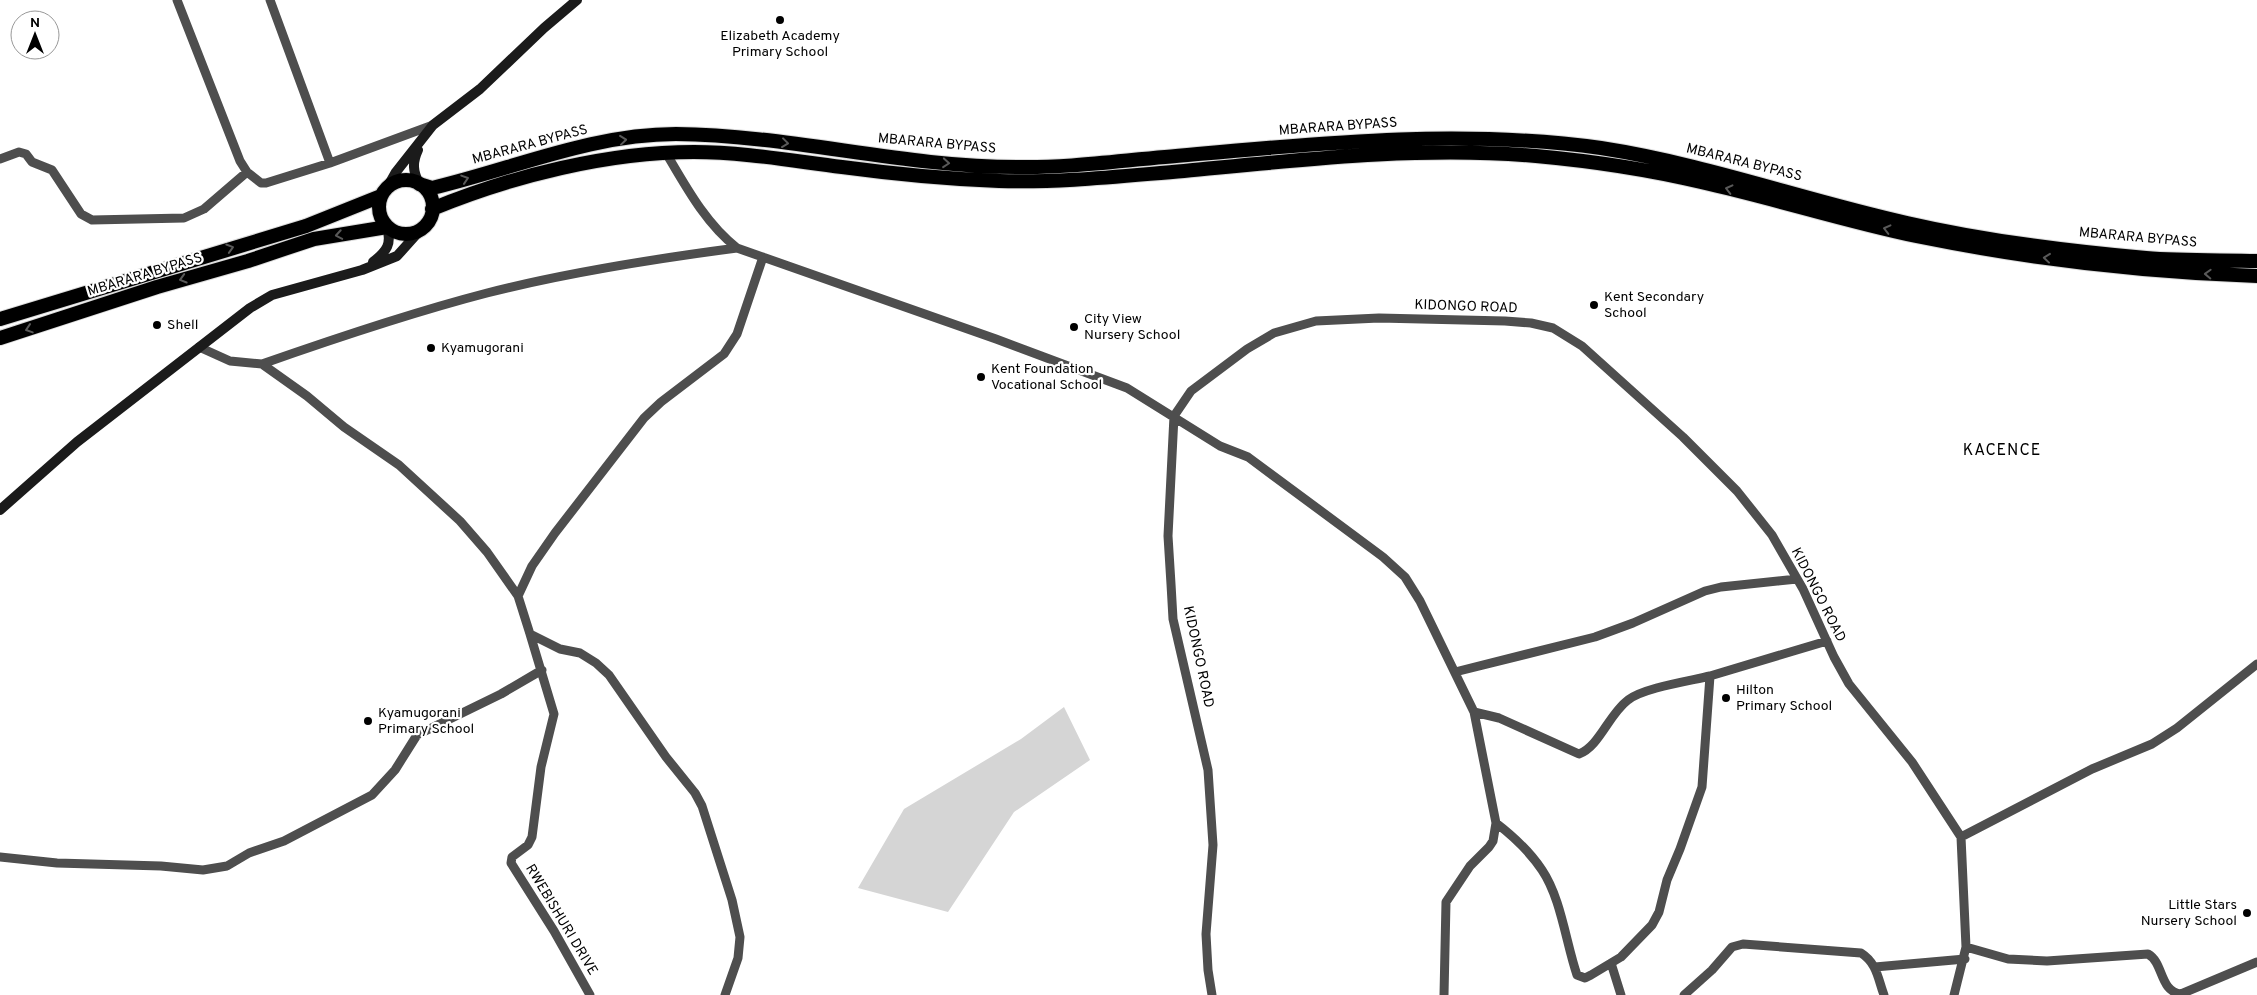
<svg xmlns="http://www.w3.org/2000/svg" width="2257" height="995" font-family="Overpass,sans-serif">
<rect width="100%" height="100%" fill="#fff"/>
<!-- green -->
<path fill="#d5d5d5" d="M1064,707l26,53 -76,52 -66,100 -90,-24 46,-79 117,-70z"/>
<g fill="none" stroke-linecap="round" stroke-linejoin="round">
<defs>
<path id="trunk" d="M379 207a27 27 0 1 1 54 0a27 27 0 1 1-54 0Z
M419,184l13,4c81,-19 159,-54 244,-54 114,1 227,33 341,33 49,1 100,-6 148,-10 145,-13 291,-29 436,-9 104,16 203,52 306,75 78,18 159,28 239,35 36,3 74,2 111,3
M432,209c80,-33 176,-57 262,-57 49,0 99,9 148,15 52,7 104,12 157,14 61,2 123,-5 185,-10 116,-11 235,-25 352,-15 55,5 110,13 165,26 72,16 143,39 215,54 113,23 227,36 341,40
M0,319l306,-93 75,-30
M0,338l157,-51 91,-26 66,-22 73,-12"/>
</defs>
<!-- trunk casing -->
<use href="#trunk" stroke="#dbdbdb" stroke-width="16"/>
<!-- minor -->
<path stroke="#4e4e4e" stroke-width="9" d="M177,0l63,161 7,11 14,11h5l64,-20
M270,0l60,163 103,-38
M666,153c20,34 40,71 71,95l259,91 131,49 93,58 28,11 135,100 22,20 15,24 54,111 22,111 -3,18 -4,6 -19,19 -24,36 -2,93
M0,159l19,-7 7,2 6,8 20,8 29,44 11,6 92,-2 20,-9 43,-37
M199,347l31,14 32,3 45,32 37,31 55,38 61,56 27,31 31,44 12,38 30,15 20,4 16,10 13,12 57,82 29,36 7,13 30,94 8,37 -2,21 -13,37
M262,364c74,-26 148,-51 225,-71 82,-21 166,-34 250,-45
M518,596l14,-30 23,-33 89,-115 17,-16 63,-48 13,-20 26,-77
M530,634l24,80 -13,53 -9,70 -4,8 -16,12 -1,6 43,68 36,64
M1455,672l140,-35 38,-14 72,-32 16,-4 76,-8
M1474,712l25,6 80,36c20,-7 30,-40 49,-54 15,-12 61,-19 82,-24
M1496,823c17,13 34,29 46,47 19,28 24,73 35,105l8,3 6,-3 30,-18 31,-32 7,-13 8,-32 13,-31 22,-62 8,-111 117,-35
M1961,837l131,-68 60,-25 25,-16 80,-64
M0,857l57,6 104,3 42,4 24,-4 22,-13 35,-12 88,-46 23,-25 22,-35 84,-41 41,-24
M1966,947l42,12 39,2 101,-7c16,9 11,37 33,40l76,-32
M1611,963l10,32
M1875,967l90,-8
M1212,995l-4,-25 -2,-36 7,-89 -5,-75 -35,-151 -2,-35 -3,-48 6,-120 17,-25 56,-42 27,-16 42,-12 63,-3 126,3 26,2 22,5 29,18 101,91 54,54 35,44 31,54 31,68 15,27 63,78 49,75 5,110 -12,48
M1684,995l28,-25 20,-23 11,-3 118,9c16,10 17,26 23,42"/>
<!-- secondary -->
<path stroke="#1b1b1b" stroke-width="10" d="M418,150c-6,13 -5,21 1,34
M387,188l9,-16 37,-47 47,-36 64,-61 33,-28
M373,262c14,-11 19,-18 14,-35
M0,510l77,-68 173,-134 22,-13 90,-25 35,-14 26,-29"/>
<!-- trunk -->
<use href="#trunk" stroke="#000" stroke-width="14"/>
</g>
<!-- one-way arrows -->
<defs><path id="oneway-chevron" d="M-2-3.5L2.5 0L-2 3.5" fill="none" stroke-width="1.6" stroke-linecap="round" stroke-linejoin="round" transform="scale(1.25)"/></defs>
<g stroke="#595959">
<use href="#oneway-chevron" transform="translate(623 140) rotate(-6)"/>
<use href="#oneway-chevron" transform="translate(785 143) rotate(7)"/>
<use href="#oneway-chevron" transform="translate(946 163) rotate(5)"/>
<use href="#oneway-chevron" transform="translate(465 179) rotate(-18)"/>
<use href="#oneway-chevron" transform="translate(1729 189) rotate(-166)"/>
<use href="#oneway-chevron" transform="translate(1887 229) rotate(-166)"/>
<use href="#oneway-chevron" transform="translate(339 235) rotate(170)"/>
<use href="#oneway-chevron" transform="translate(230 248) rotate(-17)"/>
<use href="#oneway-chevron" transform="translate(2047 258) rotate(-174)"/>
<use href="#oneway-chevron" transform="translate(2208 274) rotate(-178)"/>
<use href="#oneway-chevron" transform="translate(183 279) rotate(164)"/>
<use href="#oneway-chevron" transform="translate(29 329) rotate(162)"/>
</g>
<!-- markers -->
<g fill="#000" stroke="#fff" stroke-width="2">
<circle cx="780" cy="20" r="5"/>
<circle cx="1594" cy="305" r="5"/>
<circle cx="157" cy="325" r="5"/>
<circle cx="1074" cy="327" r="5"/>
<circle cx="431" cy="348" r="5"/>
<circle cx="981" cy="377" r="5"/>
<circle cx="1726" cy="698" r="5"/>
<circle cx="368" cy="721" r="5"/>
<circle cx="2247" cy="913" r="5"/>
</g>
<g text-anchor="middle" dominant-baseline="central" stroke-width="4.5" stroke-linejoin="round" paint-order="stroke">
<!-- poi labels -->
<g font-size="14" fill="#000" stroke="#fff" text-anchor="start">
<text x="780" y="36" text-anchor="middle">Elizabeth Academy<tspan x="780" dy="16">Primary School</tspan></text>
<text x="1604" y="297">Kent Secondary<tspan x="1604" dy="16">School</tspan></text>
<text x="1084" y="319">City View<tspan x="1084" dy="16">Nursery School</tspan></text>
<text x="167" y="325">Shell</text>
<text x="441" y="348">Kyamugorani</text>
<text x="991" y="369">Kent Foundation<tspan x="991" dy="16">Vocational School</tspan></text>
<text x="1736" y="690">Hilton<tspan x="1736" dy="16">Primary School</tspan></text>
<text x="378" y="713">Kyamugorani<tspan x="378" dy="16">Primary School</tspan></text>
<text x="2237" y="905" text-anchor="end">Little Stars<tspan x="2237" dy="16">Nursery School</tspan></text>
</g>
<!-- street labels -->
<g font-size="14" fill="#000" stroke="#fff">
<text transform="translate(1338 127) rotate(-4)">MBARARA BYPASS</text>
<text transform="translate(937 144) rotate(5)">MBARARA BYPASS</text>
<text transform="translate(530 145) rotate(-15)">MBARARA BYPASS</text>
<text transform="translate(1744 163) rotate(14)">MBARARA BYPASS</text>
<text transform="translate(2138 238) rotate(5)">MBARARA BYPASS</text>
<text transform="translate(145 275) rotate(-17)">MBARARA BYPASS</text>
<text transform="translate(1466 307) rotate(2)">KIDONGO ROAD</text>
<text transform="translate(1818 595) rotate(63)">KIDONGO ROAD</text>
<text transform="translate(1198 657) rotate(78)">KIDONGO ROAD</text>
<text transform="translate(561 920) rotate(59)">RWEBISHURI DRIVE</text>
</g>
<!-- quarter labels -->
<g font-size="16" letter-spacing="1" fill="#000" stroke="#fff">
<text x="2002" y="451">KACENCE</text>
</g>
</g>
<!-- north arrow -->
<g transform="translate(35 35)"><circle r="24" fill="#ffffff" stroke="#999999"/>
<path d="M0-4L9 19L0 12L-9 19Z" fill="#000000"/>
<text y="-8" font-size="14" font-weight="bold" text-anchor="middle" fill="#000000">N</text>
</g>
</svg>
